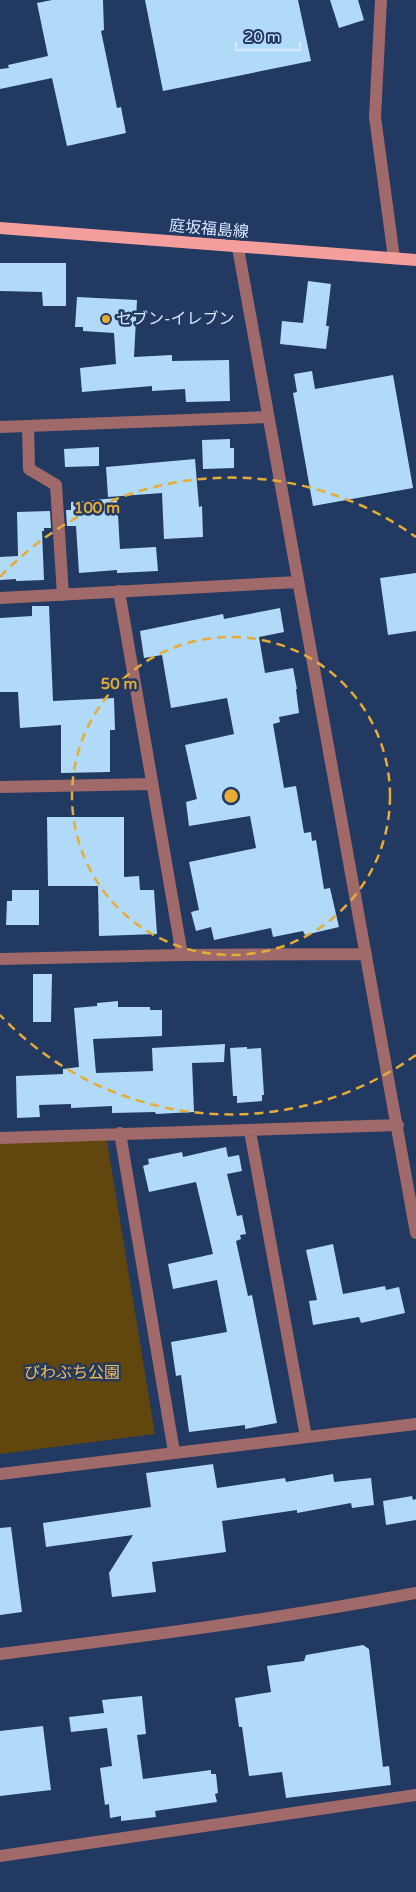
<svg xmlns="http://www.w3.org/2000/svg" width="416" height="1892" font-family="'Varela Round','Noto Sans JP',sans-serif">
<rect width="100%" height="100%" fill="#223961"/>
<!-- green -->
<path fill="#61460d" d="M106,1135l49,299 -155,20v-314z"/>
<!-- building -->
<path fill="#b1daf9" d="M52,0h51l1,30 -3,1 16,77 4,-1 5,26 -59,13 -15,-68 -52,11v-20l9,-1 -1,-3 40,-9 -11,-53z
M145,0h153l13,61 -148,30z
M330,0h28l6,20 -25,8z
M0,263h66v43h-23l-1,-14 -42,-1z
M308,281l23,3 -5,42h3l-3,23 -46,-5 2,-23 21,2z
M77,297l60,3 -3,57 38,-2v6l57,-1 1,41 -44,1 -1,-13 -33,2v-5l-70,6 -2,-24 36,-4 -2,-31 -31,-2v-4h-8z
M312,371l3,18 78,-14 20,113 -100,18 -20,-113 4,-1 -3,-18z
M230,439v9h4v20l-31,1 -1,-29z
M99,447v19l-34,1 -1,-18z
M195,459l4,48 3,-1 1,31 -39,2 -2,-46 -54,4 -2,-30z
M117,498l3,51 36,-2 2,24 -41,2v-3l-38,3 -3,-47h-9l-1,-16h5v-8z
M50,511l1,17h-7v3h-2l2,49 -28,1v-2l-16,1v-23l18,-1 -1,-44z
M416,573v58l-28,4 -8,-57z
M32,606h17l4,95 61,-3 1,32h-5v42l-49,1v-48l-41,3 -2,-36h-18v-74l32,-2z
M280,608l4,24 -25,5 6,36 28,-5 4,21h-1l3,24 -20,4 1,5 -7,2 11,64 12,-2 8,47 7,-1 1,9 4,-1 8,49 6,-1 9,39 -34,8 -2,-4 -30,6 -2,-9 -57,12 -3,-13 -15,4 -5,-19 8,-2 -10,-48 67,-14 -6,-32 -61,10 -3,-24 11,-3 -12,-54 49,-11 -7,-36 -56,10 -9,-53 -18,3 -4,-27 83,-17 1,5z
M47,817h77v60l15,-1 1,14h14l3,44 -58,2 -1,-50h-50z
M12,890h27v35h-33l1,-24h5z
M52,974l-1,48h-18v-48z
M118,1001v6h32v3h12v26l-69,3 3,34 57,-2 -1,-23 73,-4 -1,18 -32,1 2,49 -38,2 -1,-2 -43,1v-7l-41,2v-4l-32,1 1,12 -23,1 -1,-42 47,-2v-5l16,-2 -5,-59 23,-2v-3z
M247,1047v2l14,-1 3,47h-2v6l-25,2v-7h-4l-3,-48z
M226,1147l2,10 11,-2 3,16 -15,3 10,42 5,-1 4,19 -6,1 1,4 -5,2 12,55 4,-1 25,128 -32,6v-4l-56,7 -8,-57 -5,1 -5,-34 56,-10 -10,-52 -44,9 -5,-25 45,-10 -17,-72 -47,10 -6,-26 6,-2 -1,-5 34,-7 1,5z
M333,1244l10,50 42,-8 1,4 13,-3 6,26 -44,10 -2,-6 -46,8 -4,-24 8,-1 -11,-50z
M213,1464l4,24 68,-10 1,4 47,-8 1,8 37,-4 3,27 -22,3 -1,-5 -54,10v-3l-75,11 4,31 -74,10 4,30 -44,5 -3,-24 24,-38 -87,12 -3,-24 108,-16 -5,-34z
M412,1496l1,4 3,-1v21l-30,5 -3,-24z
M11,1527l11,85 -22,3v-87z
M363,1645l6,4 14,118 6,-1 2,19 -105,13 -4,-26 -33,4 -7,-49h-3l-4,-29 36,-6 -4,-26 37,-5 2,-6z
M142,1696l4,38 -9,1 6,44 68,-9v4h5l2,19 -3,1 2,8 -62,9 1,6 -35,4v-5l-11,2 -1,-14 -4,1 -5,-37 12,-2 -5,-38 -36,4 -2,-15 35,-4 -2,-13z
M43,1726l8,64 -51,6v-65z"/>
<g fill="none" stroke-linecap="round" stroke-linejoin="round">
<!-- minor -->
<path stroke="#9f6a69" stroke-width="12" d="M381,0l-6,117 19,141
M238,248l178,985
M28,426l1,43 27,16 7,110
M0,427l268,-10
M119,591l63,364
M0,598l298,-16
M0,787l152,-3
M0,959l182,-4 184,-1
M250,1131l56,306
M120,1133l54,319
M0,1138l398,-13
M0,1474l416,-50
M0,1654c139,-17 278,-35 416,-61
M0,1856l416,-61"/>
<!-- major -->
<path stroke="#f49f9d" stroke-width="12" d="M0,228l416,32"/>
</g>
<!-- distance rings -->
<g fill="none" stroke="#e6ac36" stroke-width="2.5" stroke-dasharray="9 6">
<circle cx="231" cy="796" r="159"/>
<path d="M416 1055A318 318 0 0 1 0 1015M0 577A318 318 0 0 1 416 537"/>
</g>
<!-- markers -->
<circle fill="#e6ac36" stroke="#223961" stroke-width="2" cx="106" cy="319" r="5"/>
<g text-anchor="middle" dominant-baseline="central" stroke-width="5" stroke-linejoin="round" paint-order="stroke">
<!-- street labels -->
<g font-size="16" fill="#d6e5fe" stroke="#223961">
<text transform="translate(209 229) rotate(5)">庭坂福島線</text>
</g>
<!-- poi labels -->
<g font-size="16" fill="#d6e5fe" stroke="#223961" text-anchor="start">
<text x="116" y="319">セブン-イレブン</text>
</g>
<!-- park labels -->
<g font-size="16" fill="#fabf4e" stroke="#223961">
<text x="72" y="1373">びわぶち公園</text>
</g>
</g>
<circle cx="231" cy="796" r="8" fill="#e6ac36" stroke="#223961" stroke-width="2.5"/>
<g font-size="15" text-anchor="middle" font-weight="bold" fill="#e6ac36" stroke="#223961" stroke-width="5" stroke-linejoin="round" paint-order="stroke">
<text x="97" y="513">100 m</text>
<text x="119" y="689">50 m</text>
</g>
<!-- scale -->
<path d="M236 42v8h64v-8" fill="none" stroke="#d6e5fe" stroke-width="2.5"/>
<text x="244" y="42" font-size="15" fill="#d6e5fe" stroke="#223961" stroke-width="4" paint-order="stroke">20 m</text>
</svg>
